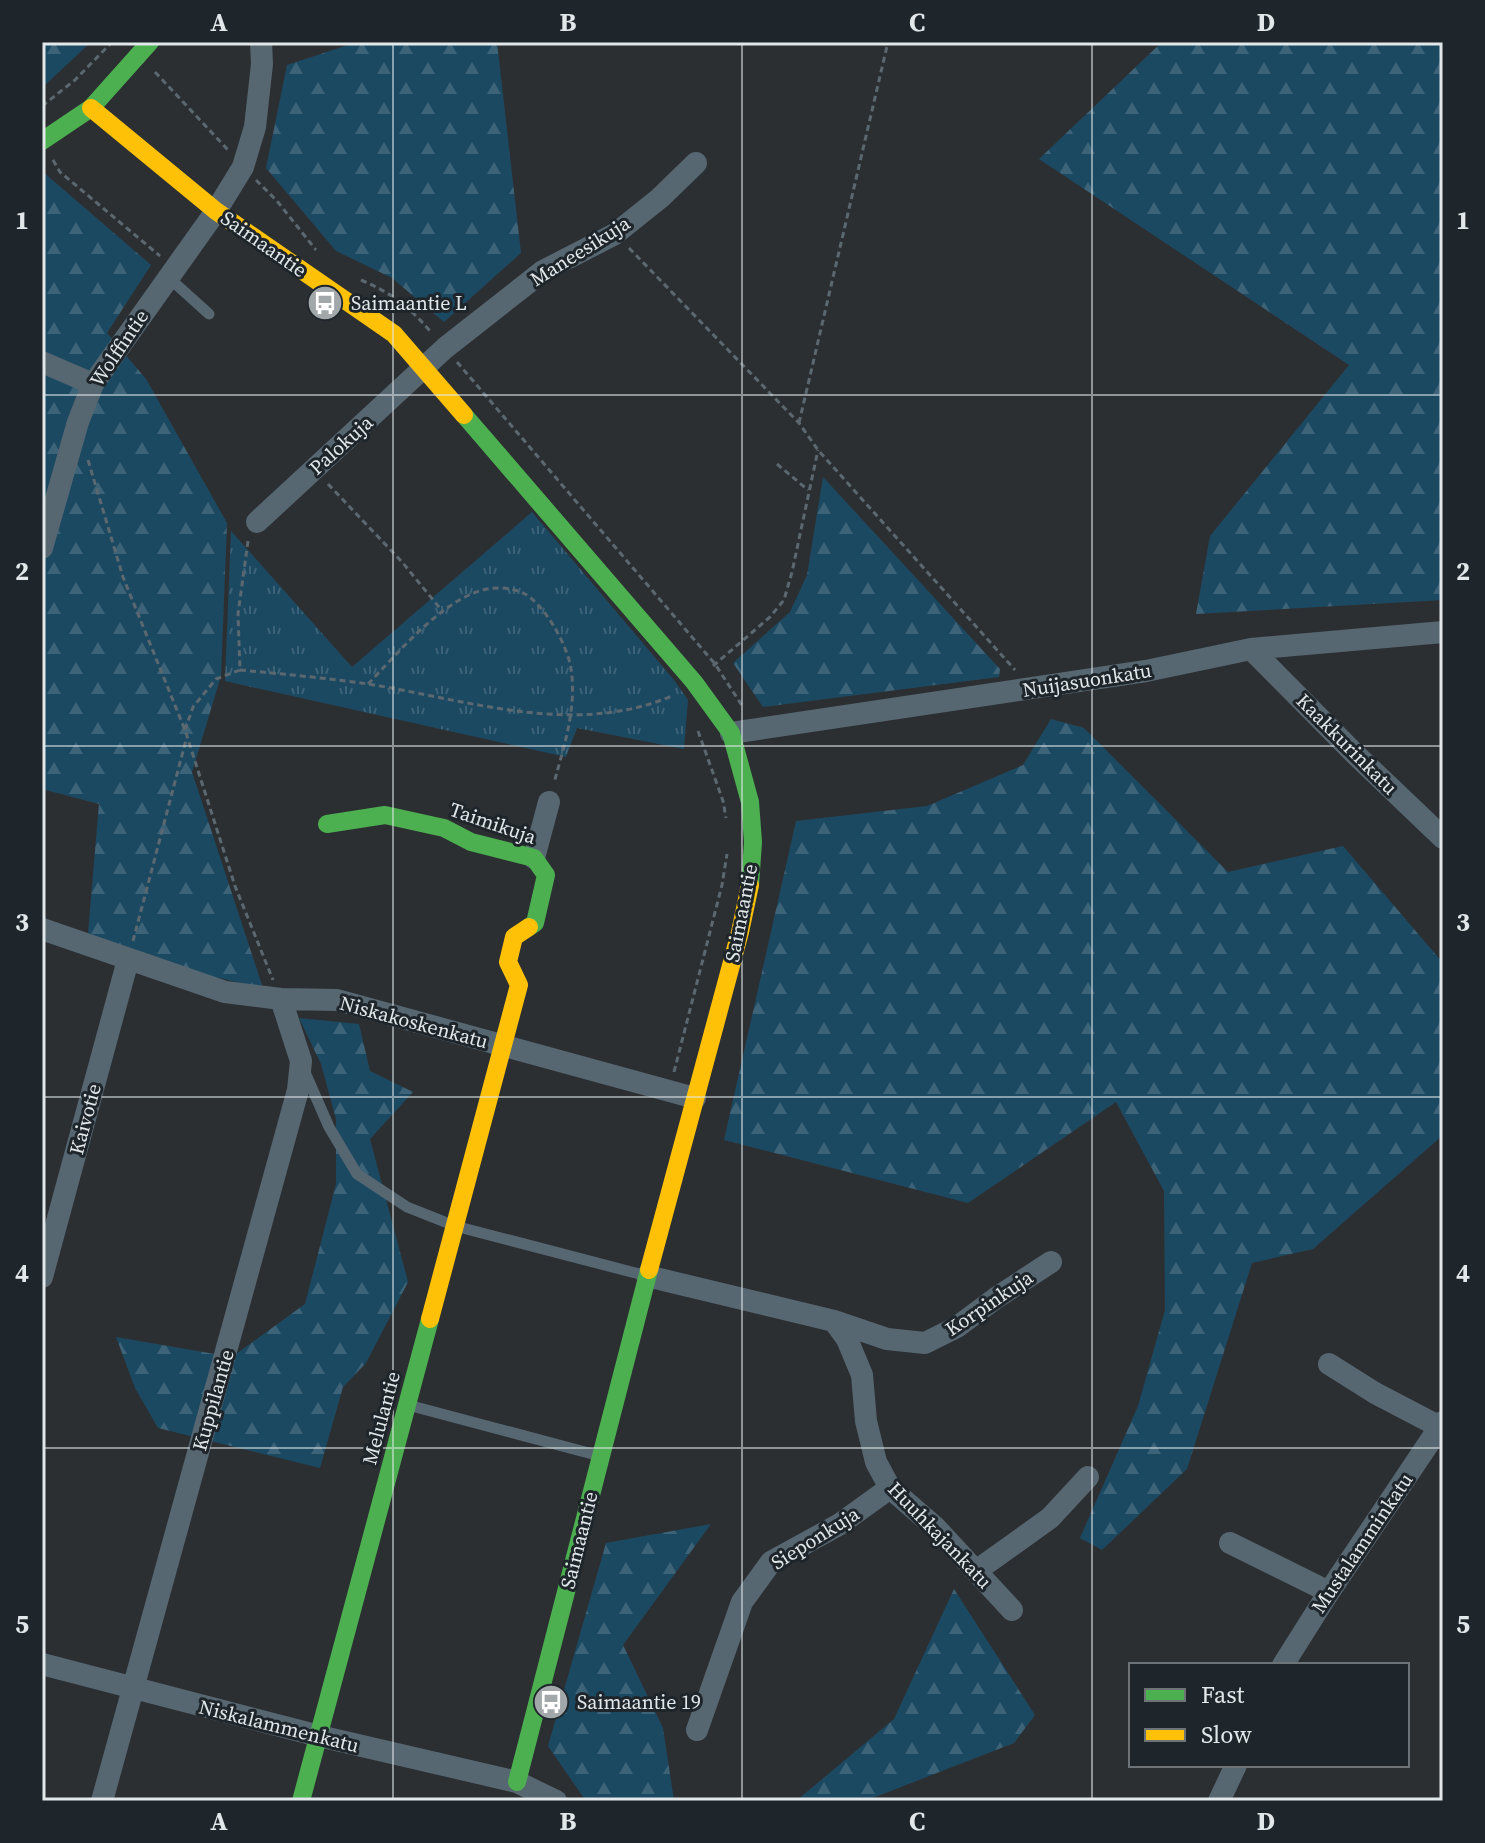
<svg xmlns="http://www.w3.org/2000/svg" width="1485" height="1843" font-family="'Source Serif 4',serif">
<defs>
<pattern id="forest-firs" width="22" height="20" patternUnits="userSpaceOnUse" patternTransform="scale(2)"><rect width="22" height="20" fill="#1c4962"/><path d="M5 1l3.5 6h-7zM16 11l3.5 6h-7z" fill="#3d6379"/></pattern>
<pattern id="park-tufts" width="24" height="20" patternUnits="userSpaceOnUse" patternTransform="scale(2)"><rect width="24" height="20" fill="#1c4962"/><path d="M3 7l-1-3M5 7V3M7 7l1-3M15 17l-1-3M17 17v-4M19 17l1-3" fill="none" stroke="#3d6379"/></pattern>
</defs>
<rect width="100%" height="100%" fill="#2c2f32"/>
<!-- forest -->
<path fill="url(#forest-firs)" d="M42,42h49l-49,46z
M357,42h140l24,211 -77,69 -52,-44 -56,-27 -70,-83 21,-103z
M1162,42h281v558l-247,14 14,-78 139,-171 -310,-206z
M42,171l109,94 -44,68 39,46 81,144 -6,153 -29,96 71,216 -92,-21 -83,-34 11,-129 -57,-15z
M823,477l177,192 -1,8 -236,30 -30,-44 57,-51 17,-37z
M1051,719l33,9 144,144 115,-26 100,117v172l-130,114 -61,14 -65,206 -85,81 -22,-12 58,-132 27,-96 -1,-119 -48,-89 -148,101 -244,-63 72,-319 131,-15 96,-41z
M299,1018l60,6 11,47 43,21 -43,47 38,143 -42,81 -23,24 -23,81 -162,-40 -23,-40 -19,-51 116,20 73,-53 31,-120v-65l-15,-55z
M711,1524l-88,121 40,83 11,73h-88l-38,-55 58,-203z
M954,1589l81,126 -21,28 -149,58h-69l98,-82z"/>
<!-- park -->
<path fill="url(#park-tufts)" d="M532,512l142,168 14,20 -4,49 -107,-21 -11,29 -341,-76 6,-150 121,136z"/>
<g fill="none" stroke-linecap="round" stroke-linejoin="round">
<!-- path -->
<path stroke="#5c686f" stroke-width="3" stroke-dasharray="6 4" stroke-linecap="butt" d="M155,72l74,79
M42,106l33,-26 37,-38
M53,160l7,12 100,84
M256,180l21,21 39,49
M629,248l170,175 19,27 197,220
M361,280c31,13 48,27 70,52
M457,362l258,302 28,43
M799,423l89,-381
M88,460l35,117 62,153 50,156 38,94
M777,464l31,26
M328,484l74,78 41,50
M713,666l57,-49 14,-17 8,-28 26,-122
M240,670c43,4 86,8 128,14 100,16 208,54 306,11
M368,684c28,-29 64,-72 101,-89 17,-8 36,-10 54,-2 21,10 45,53 48,76 6,39 -7,77 -17,114
M185,730l8,-23 23,-28 24,-9 -2,-56 10,-73
M698,731l25,70 3,17
M133,941l53,-201
M674,1072l48,-187 5,-31"/>
<!-- lane -->
<path stroke="#566772" stroke-width="11" d="M168,277l41,37
M304,1070l25,57 28,47 50,33 48,19 192,50
M408,1405l192,51"/>
<!-- street -->
<path stroke="#566772" stroke-width="22" d="M42,362l51,22
M257,522l188,-174 98,-77 72,-37 45,-36 36,-35
M42,548l36,-126 15,-38 123,-173 27,-44 12,-40 7,-63 -1,-22
M1251,649l104,105 88,84
M731,733l415,-62 105,-22 192,-17
M534,858l15,-56
M42,929l183,63 56,7 56,1 358,98
M647,1276l187,45 13,18 15,36 4,46 10,41 14,26 45,39 77,83
M42,1277l86,-317
M834,1321l53,18 38,4 32,-16 39,-29 55,-36
M1329,1364l46,29 65,34
M1230,1543l99,49
M976,1571l74,-53 38,-41
M42,1664l277,72 198,46 39,19
M1283,1665l46,-73 114,-170
M697,1730l45,-128 29,-40 69,-38 50,-36
M102,1801l196,-711 3,-29 -20,-62
M1219,1801l17,-36"/>
<!-- fast -->
<path stroke="#4caf50" stroke-width="18" d="M42,141l49,-33 59,-66
M464,415l230,267 37,51 19,69 3,40 -3,43
M327,824l58,-9 59,13 27,14 63,16 12,17 -11,48 -6,4
M517,1782l132,-512
M301,1801l129,-482"/>
<!-- slow -->
<path stroke="#ffc107" stroke-width="18" d="M91,108l125,103 178,123 70,81
M649,1270l91,-338 10,-47
M430,1319l89,-334 -11,-23 6,-25 15,-10"/>
</g>
<!-- grid -->
<path fill="none" stroke="#e2e7ea" stroke-width="2" stroke-opacity="0.55" d="M393,42v1759M742,42v1759M1092,42v1759M42,395h1401M42,746h1401M42,1097h1401M42,1448h1401"/>
<!-- icons -->
<defs>
<symbol id="bus-disc" viewBox="-11 -11 22 22"><circle r="9.5" fill="#a2a7aa" stroke="#1f262b"/><path d="M-5-6H5V4H4V6H2V4H-2V6H-4V4H-5ZM-3.5-4V0h7V-4ZM-3.5 1.2v1.5H-2V1.2ZM2 1.2v1.5H3.5V1.2Z" fill="#fff"/></symbol>
</defs>
<g fill-rule="evenodd">
<use href="#bus-disc" x="305" y="283" width="40" height="40"/>
<use href="#bus-disc" x="531" y="1682" width="40" height="40"/>
</g>
<g text-anchor="middle" dominant-baseline="central" stroke-width="6" stroke-linejoin="round" paint-order="stroke">
<!-- street labels -->
<g font-size="20" fill="#e2e7ea" stroke="#1f262b">
<text transform="translate(264 244) rotate(35)">Saimaantie</text>
<text transform="translate(580 251) rotate(-32)">Maneesikuja</text>
<text transform="translate(119 348) rotate(-56)">Wolffintie</text>
<text transform="translate(341 445) rotate(-42)">Palokuja</text>
<text transform="translate(1087 680) rotate(-9)">Nuijasuonkatu</text>
<text transform="translate(1347 744) rotate(45)">Kaakkurinkatu</text>
<text transform="translate(493 823) rotate(19)">Taimikuja</text>
<text transform="translate(741 913) rotate(-79)">Saimaantie</text>
<text transform="translate(414 1022) rotate(15)">Niskakoskenkatu</text>
<text transform="translate(85 1119) rotate(-75)">Kaivotie</text>
<text transform="translate(989 1303) rotate(-34)">Korpinkuja</text>
<text transform="translate(213 1400) rotate(-74)">Kuppilantie</text>
<text transform="translate(381 1418) rotate(-75)">Melulantie</text>
<text transform="translate(940 1535) rotate(46)">Huuhkajankatu</text>
<text transform="translate(815 1538) rotate(-32)">Sieponkuja</text>
<text transform="translate(579 1540) rotate(-76)">Saimaantie</text>
<text transform="translate(1362 1543) rotate(-56)">Mustalamminkatu</text>
<text transform="translate(279 1726) rotate(14)">Niskalammenkatu</text>
</g>
<!-- poi labels -->
<g font-size="20" fill="#e2e7ea" stroke="#1f262b" text-anchor="start">
<text x="351" y="303">Saimaantie L</text>
<text x="577" y="1702">Saimaantie 19</text>
</g>
</g>
<!-- border -->
<rect width="1485" height="1843" fill="none" stroke="#1f262b" stroke-width="88"/>
<!-- legend -->
<rect x="1129" y="1663" width="280" height="104" fill="#1f262b" stroke="#6d7377" stroke-width="2"/>
<rect x="1145" y="1689" width="40" height="12" fill="#4caf50" stroke="#6d7377" stroke-width="2"/>
<text x="1201" y="1703" font-size="24" fill="#e2e7ea">Fast</text>
<rect x="1145" y="1729" width="40" height="12" fill="#ffc107" stroke="#6d7377" stroke-width="2"/>
<text x="1201" y="1743" font-size="24" fill="#e2e7ea">Slow</text>
<rect x="44" y="44" width="1397" height="1755" fill="none" stroke="#e2e7ea" stroke-width="3"/>
<g font-size="26" text-anchor="middle" font-weight="bold" fill="#e2e7ea">
<text x="219" y="31">A</text>
<text x="568" y="31">B</text>
<text x="917" y="31">C</text>
<text x="1266" y="31">D</text>
<text x="22" y="229">1</text>
<text x="1463" y="229">1</text>
<text x="22" y="580">2</text>
<text x="1463" y="580">2</text>
<text x="22" y="931">3</text>
<text x="1463" y="931">3</text>
<text x="22" y="1282">4</text>
<text x="1463" y="1282">4</text>
<text x="22" y="1633">5</text>
<text x="1463" y="1633">5</text>
<text x="219" y="1830">A</text>
<text x="568" y="1830">B</text>
<text x="917" y="1830">C</text>
<text x="1266" y="1830">D</text>
</g>
</svg>
